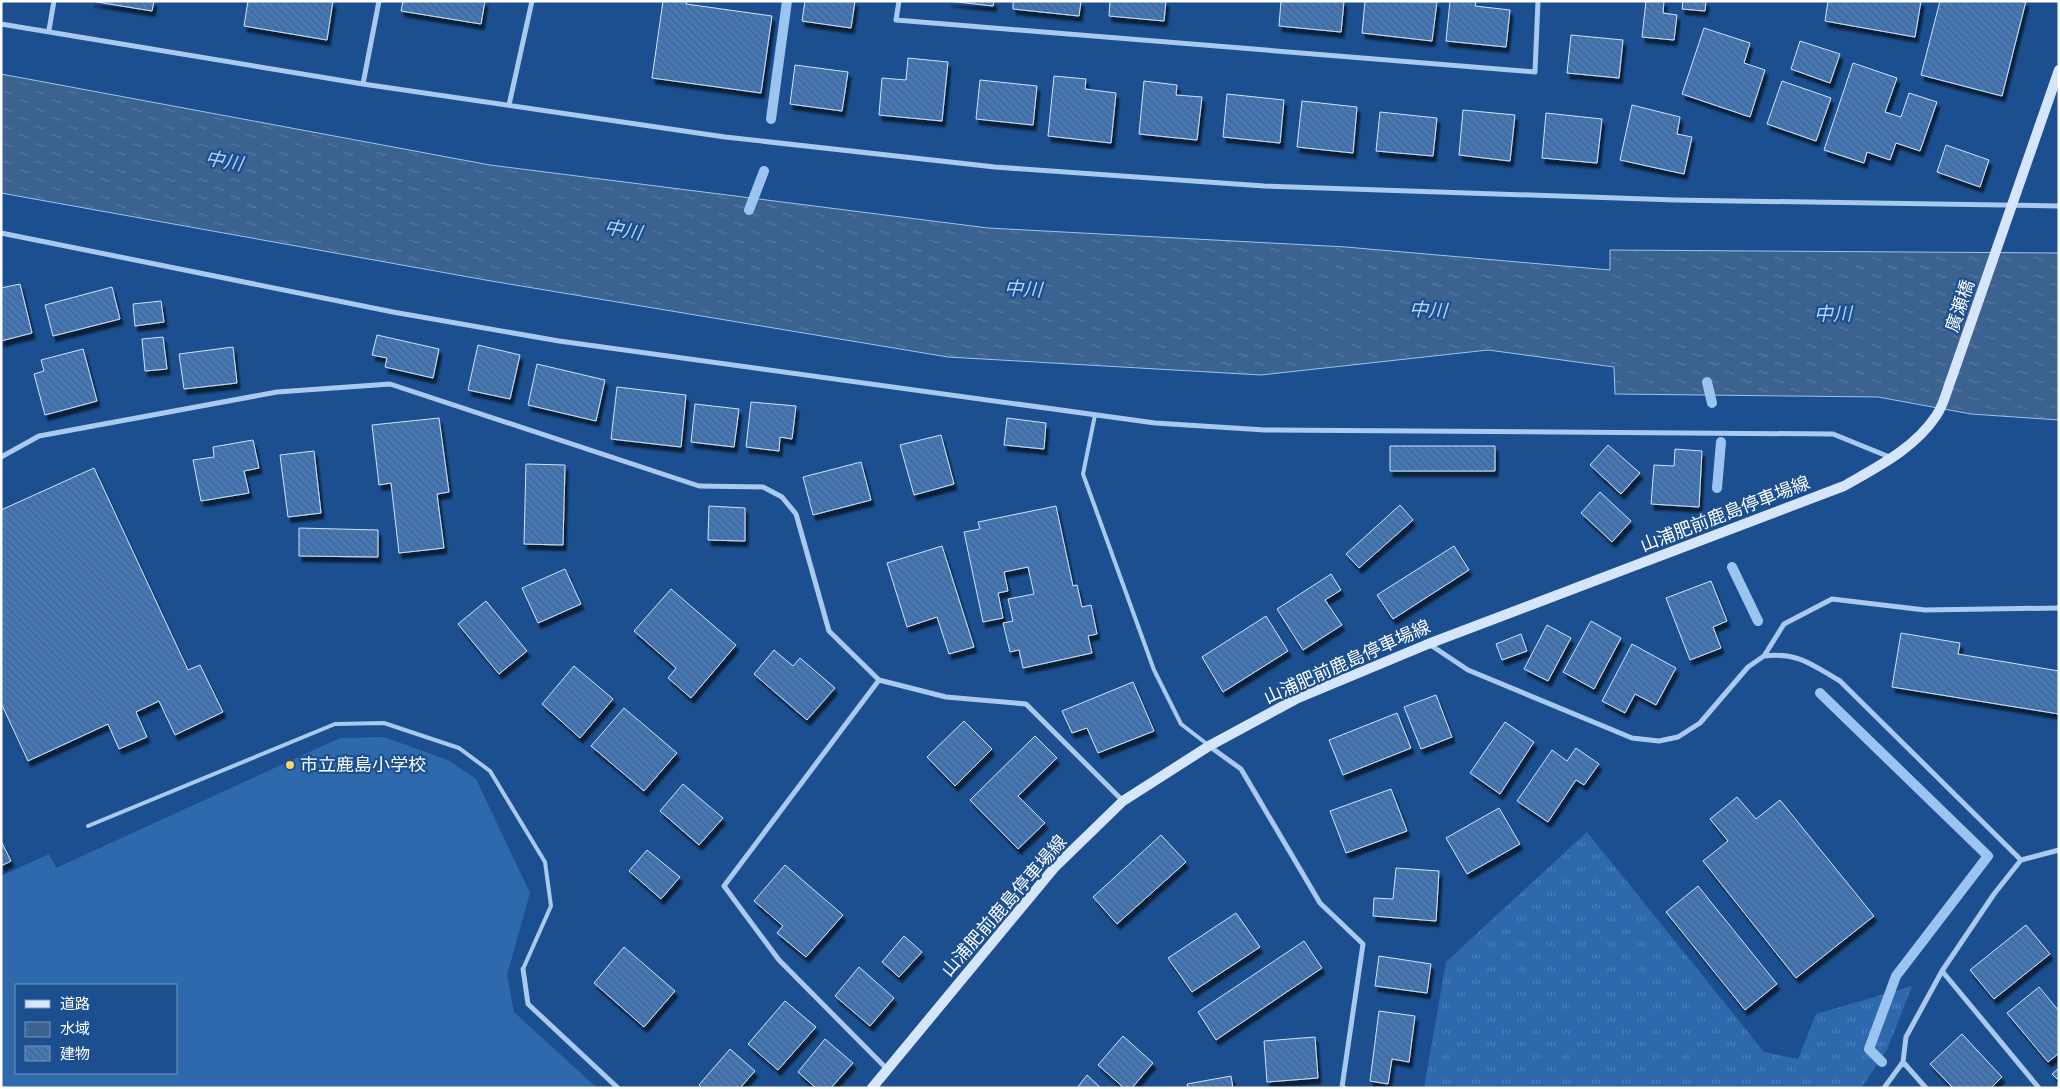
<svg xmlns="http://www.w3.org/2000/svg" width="2060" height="1089" font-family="'DM Sans','Noto Sans JP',sans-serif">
<defs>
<pattern id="grass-tufts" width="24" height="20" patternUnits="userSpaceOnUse" patternTransform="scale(1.25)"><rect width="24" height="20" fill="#2e69ad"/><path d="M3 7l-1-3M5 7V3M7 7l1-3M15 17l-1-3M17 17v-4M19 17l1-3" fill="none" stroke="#4d80b9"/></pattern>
<pattern id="water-ripples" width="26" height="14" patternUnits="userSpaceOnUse" patternTransform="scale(1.25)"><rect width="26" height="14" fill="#3c6290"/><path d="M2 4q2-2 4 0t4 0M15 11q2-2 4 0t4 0" fill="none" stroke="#597aa1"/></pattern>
<pattern id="building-back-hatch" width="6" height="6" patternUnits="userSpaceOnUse" patternTransform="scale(1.25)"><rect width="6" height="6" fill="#4478b7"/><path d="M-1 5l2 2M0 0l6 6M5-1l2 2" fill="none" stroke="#486282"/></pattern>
<filter id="shadow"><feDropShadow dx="3" dy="5.5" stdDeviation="1" flood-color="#0009"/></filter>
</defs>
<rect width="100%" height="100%" fill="#1b4f8f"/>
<!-- grass -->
<path fill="url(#grass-tufts)" d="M1587,832l177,220 34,7 18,-45 96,-28 -25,64 -26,38h-437l22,-126z"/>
<!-- garden -->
<path fill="#2e69ad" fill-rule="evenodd" d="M384,737l64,23 28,19 54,114 -23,82 7,37 83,76h-596v-212l48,-22 7,14 284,-130zM16,985h160v88h-160z"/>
<!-- water -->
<path fill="url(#water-ripples)" stroke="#9cc4f0" d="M1,74l489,91 498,63 358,19 264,23v-20l449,3v167l-88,-6 -93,-17 -263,-3 -1,-27 -126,-17 -227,25 -313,-18 -457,-76 -490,-88z"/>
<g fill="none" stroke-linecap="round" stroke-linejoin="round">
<!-- stream -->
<path stroke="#9cc4f0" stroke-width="10" d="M771,119l16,-118
M749,210l15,-39
M1707,382l5,21
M1717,488l4,-46
M1732,567l26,54
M1820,693l168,163 -92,120 -27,73 13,13"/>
</g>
<!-- building -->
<path fill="url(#building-back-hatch)" stroke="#cfe3fa" filter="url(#shadow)" d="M91,1h63l-2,10z
M248,1h85l-6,39 -83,-14z
M403,1h82l-4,23 -80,-13z
M663,1h24l-1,3 86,12 -11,77 -109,-15z
M805,1h50l-4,27 -49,-7z
M948,1h46l-1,5z
M1013,1h68l-2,15 -66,-7z
M1110,1h56l-2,20 -55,-5z
M1281,1h63l-3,31 -62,-6z
M1365,1l72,1 -5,39 -70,-8z
M1450,1h26l-1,5 35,4 -4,37 -60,-6z
M1646,1h18l-1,12 14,2 -3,25 -32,-3z
M1683,1h23l-1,10 -23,-2z
M1828,1h93l-6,36 -90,-16z
M1940,1h86l-24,95 -81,-21z
M1704,28l46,15 -6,20 21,7 -15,47 -68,-23z
M1571,35l52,5 -4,38 -52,-5z
M1800,41l40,13 -10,29 -39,-14z
M908,58l40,4 -6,59 -63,-6 3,-37 24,2z
M1853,63l44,15 -12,34 16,5 8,-24 28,9 -17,49 -24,-8 -6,17 -23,-8 -3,11 -40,-13z
M795,65l53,7 -6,39 -52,-7z
M1054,76l32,3 -1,10 31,4 -5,50 -63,-7z
M980,80l57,6 -4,39 -57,-6z
M1144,81l33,4 -1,10 26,2 -5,43 -58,-6z
M1782,81l49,17 -15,43 -49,-17z
M1227,94l57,6 -4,43 -57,-6z
M1302,101l55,6 -4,46 -56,-6z
M1632,105l48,12 -3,17 15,3 -8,37 -64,-14z
M1463,110l52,5 -5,46 -51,-6z
M1380,112l57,6 -4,38 -57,-5z
M1546,113l56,6 -5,44 -55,-5z
M1946,145l43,15 -9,27 -43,-15z
M20,284l12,49 -31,8v-53z
M112,287l8,32 -67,17 -8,-31z
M161,301l3,21 -29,4 -2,-22z
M377,335l62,14 -6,29 -48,-11 2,-9 -15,-3z
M163,337l4,32 -22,2 -3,-32z
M478,345l42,10 -10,44 -42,-9z
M233,347l4,36 -53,6 -5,-35z
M83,349l14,52 -52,14 -11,-41 10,-3 -3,-11z
M537,364l68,16 -9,41 -68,-16z
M617,387l69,8 -5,52 -70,-8z
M751,402l45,4 -4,33 -12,-2 -1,14 -33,-4z
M695,404l44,5 -5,38 -43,-5z
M439,418l10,74 -12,2 7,54 -45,5 -8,-70 -12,2 -7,-60z
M1007,418l39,5 -2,26 -40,-4z
M941,435l13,49 -40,11 -14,-50z
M253,440l6,28 -15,3 5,22 -48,8 -8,-41 21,-3 -1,-10z
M1608,445l32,28 -19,21 -31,-29z
M1390,446h105v25h-105z
M1675,449l27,2 -3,56 -48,-3 3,-39 20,1z
M314,451l7,62 -33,4 -8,-62z
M861,462l10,38 -58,15 -10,-38z
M526,464l39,1 -2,80 -39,-1z
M94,468l94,202 12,-5 23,47 -48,23 -16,-34 -23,11 11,25 -28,12 -11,-25 -80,37 -27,-58v-193z
M1600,492l31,29 -19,21 -31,-29z
M1400,505l13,15 -54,48 -13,-14z
M709,506l36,2v33l-37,-1z
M1056,506l17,80 4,-1 5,22 9,-2 6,29 -9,2 4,17 -69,15 -4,-18 -9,2 -7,-29 10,-2 -5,-22 26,-5 -6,-27 -24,5 4,19 -10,2 5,25 -20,4 -19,-90 16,-3 -2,-7z
M299,528l79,2v27l-79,-1z
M942,546l32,101 -25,7 -12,-37 -30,10 -20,-64z
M1454,546l15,24 -76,49 -16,-24z
M565,569l16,35 -43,19 -16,-35z
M1331,574l10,16 -16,10 17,25 -39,25 -26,-41z
M1711,581l16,40 -14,6 8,21 -31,12 -24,-62z
M671,589l65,56 -45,53 -23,-20 8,-10 -42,-37z
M486,601l41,50 -28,23 -41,-50z
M1266,616l22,35 -65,41 -21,-35z
M1591,621l30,17 -27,51 -31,-17z
M1547,625l24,13 -23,43 -24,-12z
M1901,633l59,10 -2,11 101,17v43l-167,-27z
M1521,634l6,17 -25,9 -6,-16z
M1632,644l44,24 -20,37 -21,-11 -10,19 -23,-12z
M774,650l19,16 7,-8 35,30 -28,32 -53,-46z
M574,666l39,33 -33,39 -38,-34z
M1133,682l21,49 -56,22 -11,-25 -15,5 -10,-22z
M1436,695l16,42 -31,12 -17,-42z
M624,708l53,45 -33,38 -53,-45z
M1397,713l14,35 -68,27 -14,-35z
M964,721l28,28 -37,37 -28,-29z
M1505,722l29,20 -34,52 -30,-21z
M1035,736l22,22 -39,38 27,27 -27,26 -48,-49z
M1576,748l23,16 -15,21 -8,-5 -28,42 -31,-21 35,-51 15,11z
M683,784l40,34 -24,27 -39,-34z
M1391,789l16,42 -61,22 -16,-42z
M1737,797l19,22 24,-19 94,116 -78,62 -93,-117 25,-20 -18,-22z
M1499,808l21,36 -53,30 -21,-36z
M1161,835l25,27 -69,62 -24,-27z
M1,841l10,20 -10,5z
M647,850l33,27 -19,22 -32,-28z
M785,865l58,50 -37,42 -29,-24 6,-7 -29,-25z
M1396,868l43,3 -3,50 -63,-5 1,-18 19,1z
M1698,886l79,98 -32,26 -79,-98z
M1236,913l24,34 -68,45 -24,-34z
M2026,925l24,29 -56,45 -24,-29z
M904,936l18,16 -23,25 -17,-15z
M1304,941l18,27 -106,72 -18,-28z
M624,947l51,44 -31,36 -50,-44z
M1379,956l52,8 -4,29 -52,-7z
M859,967l35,31 -24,28 -35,-30z
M2039,987l20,24v42l-11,9 -41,-49z
M785,1001l31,26 -38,43 -30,-26z
M1379,1011l36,5 -6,46 -17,-3 -4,25 -18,-3z
M1962,1034l40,43 -11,11h-38l-23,-24z
M1123,1036l30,27 -21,25h-8l-26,-23z
M1315,1037l3,41 -51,4 -3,-41z
M825,1039l28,24 -22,25h-15l-18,-16z
M730,1049l25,22 -15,17h-38l-3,-3z
M2059,1068v13l-7,-7z
M1087,1075l14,13h-24z
M1231,1076l2,12h-45l-1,-4z"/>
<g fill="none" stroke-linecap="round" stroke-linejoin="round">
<!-- lane -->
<path stroke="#a9c9ee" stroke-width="4" d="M1095,415l-12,59 71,196 27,54 26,20
M88,826l247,-102 49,-1 75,25 31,23 55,91 6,44 -28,63"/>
<!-- street -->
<path stroke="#a9c9ee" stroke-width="5" d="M899,1l-3,19 639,52 3,-71
M1,24l362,60 362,53 270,30 269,19 411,14 384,6
M49,30l5,-29
M363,84l16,-83
M509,105l23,-104
M1,233l392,79 166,29 596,82 110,7 568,4 59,24
M1,457l38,-21 238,-44 113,-8 309,102 64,1 19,10 14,17 33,117 50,49 67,17 80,7 97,97
M1429,644l39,26 164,68 27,3 19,-4 22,-14 48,-56 16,-11 20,-32 48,-25 93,11 134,-2
M1764,656c34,-4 48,9 76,25l181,179
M879,680l-155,206 55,74 108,109
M1209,746l32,23 79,134 43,41 -21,143 2,1
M523,969l5,35 90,84
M1942,971l97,117
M1903,1062l23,26
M1884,1088l19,-26 3,-25 36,-66 52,-77 27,-34 38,-10"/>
<!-- secondary -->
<path stroke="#d6e6fa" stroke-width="10" d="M872,1088l182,-220 69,-67 86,-55 87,-47 132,-55 416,-158c33,-19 70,-37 92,-70 8,-11 11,-27 16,-39l107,-307"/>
</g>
<!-- markers -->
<circle fill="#ffd166" stroke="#1b4f8f" stroke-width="2" cx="290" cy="765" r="5"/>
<g text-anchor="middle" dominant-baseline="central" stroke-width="4.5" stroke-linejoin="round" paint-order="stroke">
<!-- street labels -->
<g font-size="18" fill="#fff" stroke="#1b4f8f">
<text transform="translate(1960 306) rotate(-71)">廣瀬橋</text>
<text transform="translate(1725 514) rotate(-21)">山浦肥前鹿島停車場線</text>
<text transform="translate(1347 662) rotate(-24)">山浦肥前鹿島停車場線</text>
<text transform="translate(1004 906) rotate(-49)">山浦肥前鹿島停車場線</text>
</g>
<!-- poi labels -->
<g font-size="18" fill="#fff" stroke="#1b4f8f" text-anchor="start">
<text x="300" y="765">市立鹿島小学校</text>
</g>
<!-- water labels -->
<g font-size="19" font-style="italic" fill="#b5d3f5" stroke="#1b4f8f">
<text transform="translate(224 161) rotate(10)">中川</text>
<text transform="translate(623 230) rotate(10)">中川</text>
<text transform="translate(1023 289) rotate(3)">中川</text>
<text transform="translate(1428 310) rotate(3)">中川</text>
<text transform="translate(1833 314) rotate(-1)">中川</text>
</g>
</g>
<!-- border -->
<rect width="2060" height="1089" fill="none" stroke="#ffffff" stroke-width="5"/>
<!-- legend -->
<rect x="15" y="984" width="162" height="90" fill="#1b4f8f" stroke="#7695bc"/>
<rect x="25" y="1000" width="25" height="8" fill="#d6e6fa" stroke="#7695bc"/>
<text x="60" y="1009" font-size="15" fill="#ffffff">道路</text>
<rect x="25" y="1022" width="25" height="15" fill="url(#water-ripples)" stroke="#7695bc"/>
<text x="60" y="1034" font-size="15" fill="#ffffff">水域</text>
<rect x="25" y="1046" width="25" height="15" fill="url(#building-back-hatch)" stroke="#7695bc"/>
<text x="60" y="1059" font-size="15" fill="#ffffff">建物</text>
</svg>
